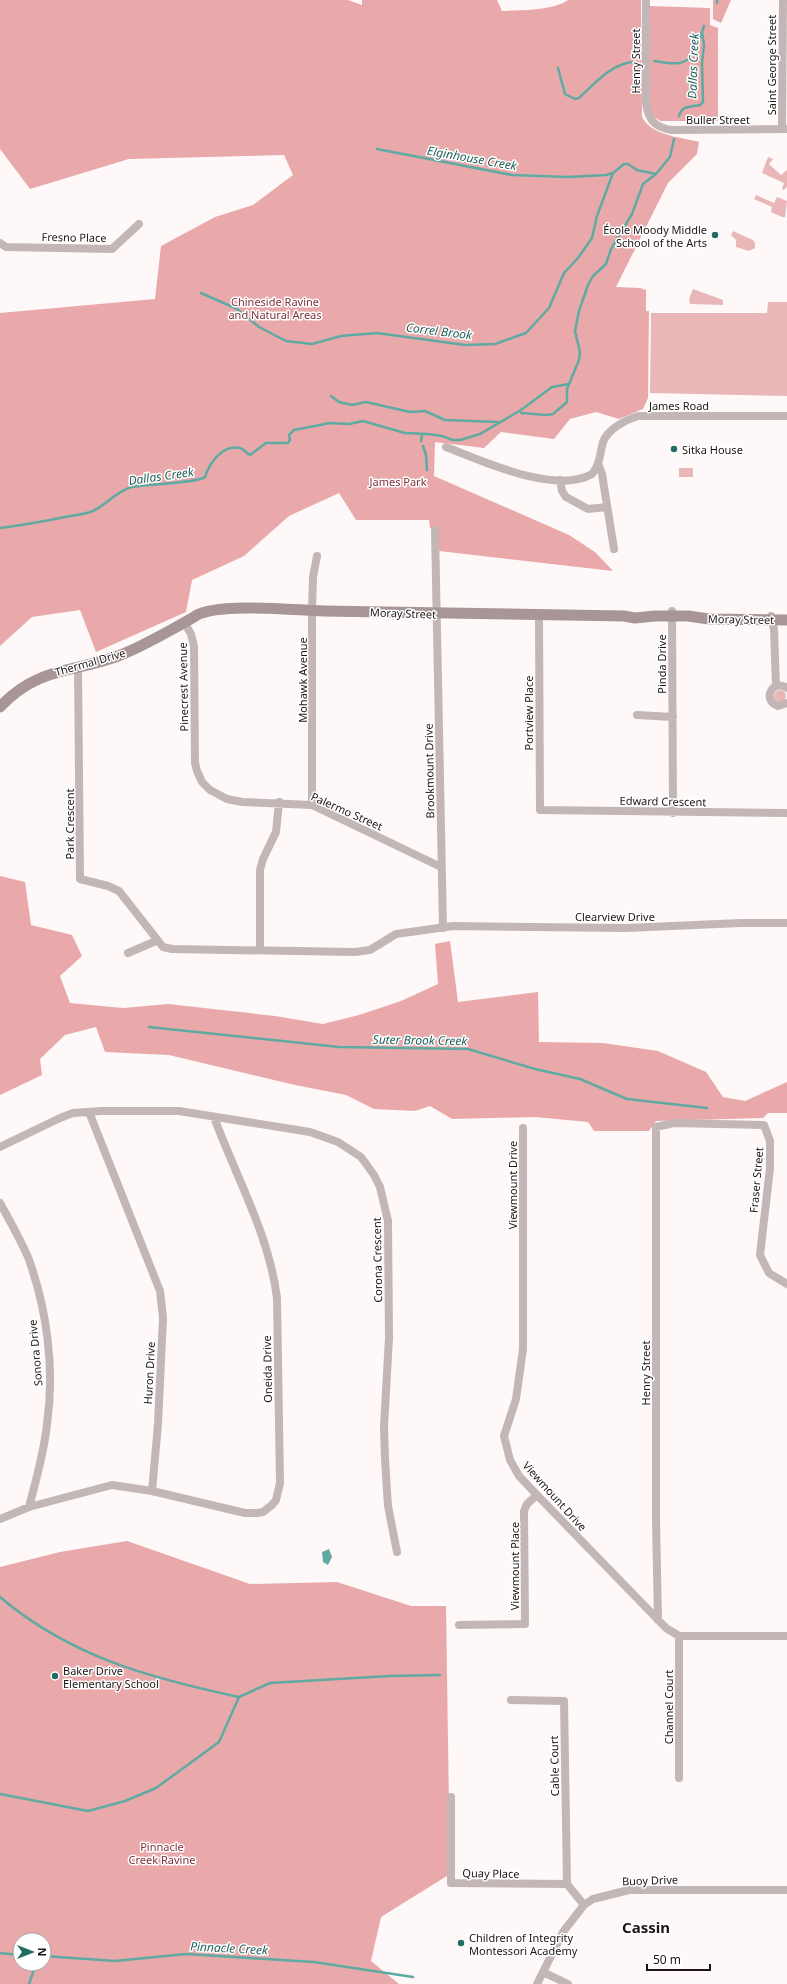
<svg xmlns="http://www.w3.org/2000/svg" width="787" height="1984" font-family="'Noto Sans',sans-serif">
<rect width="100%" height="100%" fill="#fef8f8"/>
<!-- green -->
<path fill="#e9b7b8" d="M768,157l5,2 -4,5 12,11 6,-5v17l-3,3 -2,-1 2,-6 -22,-10z
M756,195l18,8 3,-6 10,4 -2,16h-3l-11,-5 1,-5 -18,-8z
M733,231l20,9 2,3v5l-6,3 -13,-4v-7l-5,-5z
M693,289l30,11v5l-33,-1 -1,-5z
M768,302h19v94l-137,-3 1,-80h116z
M679,468h14v9h-14z
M774 696a6 6 0 1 1 12 0a6 6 0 1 1-12 0Z"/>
<!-- forest -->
<path fill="#e9a9ab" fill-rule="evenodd" d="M0,0h348l14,5v-5h135l5,11c18,-1 51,0 66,-11h73l1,117c10,19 39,20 57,25l-2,12 -29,29 -52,104 24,1 6,2v21h3l-1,87 -5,11 -24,10 -23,-7 -26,7 -16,20 -53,-7 -17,16 -49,-6 -1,34 135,59 26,17 18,19 -174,-20v-22l-9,-1 -1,-8h-73l-17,-27 -50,23 -45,40 -52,24 -6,32 -90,40 -16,-42 -48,7 -32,29v-333l155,-14 6,-53 54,-29 38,-12 40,-30 -9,-20 -155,4 -99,30 -30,-40z
M713,0h18l-10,23 -8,-4z
M649,6l61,2v17l8,3v93h-57l-7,-4 -4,-8z
M0,876l25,6 6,43 41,10 10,21 -22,20 10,27 53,5 45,-4 107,12 48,8 36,-9 42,-14 37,-17 -3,-40 15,-3 8,61 80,-10 1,50 64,1 55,8 48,21 17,25 22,4 42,-19v31h-19l-5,5 -107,3 -7,10h-55l-6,-9 -53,-5 -83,2 -22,-13 -15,5 -41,-2 -28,-14 -51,-10 -126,-30 -64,-3 -9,-25 -31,8 -25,24 2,16 -42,20z
M127,1541l123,43 87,-2 74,24h35l4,268 -69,43 -10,44 28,23h-399v-417l60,-15zM20,1940h24v24h-24z"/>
<!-- water -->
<path fill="#5faaa2" d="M329,1549l3,8 -4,8 -5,-3 -1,-10z"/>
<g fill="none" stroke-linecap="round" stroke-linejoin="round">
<!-- stream -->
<path stroke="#5faaa2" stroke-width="2.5" d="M717,3v-3
M654,61c14,2 31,7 39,-8 4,-7 5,-14 9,-21
M558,68l7,26 10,5 4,-1c16,-15 32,-34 54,-36
M679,116c3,-11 11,-9 21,-11l3,-3 -1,-39 2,-18 -2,-13 2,-6
M377,149l135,26 56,2 38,-2 7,-2 11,-9h4l9,6 19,4
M201,293l36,16 22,18 27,14 26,3 29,-8 36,-3 88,12 30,-1 31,-11 23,-25 15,-35 14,-15 14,-20 5,-22 16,-43
M331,396l8,6 13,3 14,-3 44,10 15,-1 20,9 54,2
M521,413l25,2 7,-1 14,-12v-13l12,-29 1,-8 -5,-21 4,-20 9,-26 5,-9 13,-12 5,-15 21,-35 11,-30 13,-10 14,-17 4,-18
M421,441l1,-6
M423,446l3,9 1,15
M0,528c24,-3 46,-7 70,-12 7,-1 16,-2 23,-5 15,-7 23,-20 39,-24 14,-3 66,-4 73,-10 4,-13 17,-33 35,-29 4,1 6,5 10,7l16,-12h22l2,-3 -1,-5 5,-5 36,-7 19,1 14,-3 42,12 23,1 14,2 11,4h7l20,-6 41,-24 31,-23 17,-3
M149,1027l190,20 129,2 67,20 45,10 47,20 80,9
M0,1597c71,60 150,81 239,100
M0,1794l88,17 37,-10 31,-13 63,-46 20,-45 31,-14 119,-7 51,-1
M0,1953l20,2
M44,1956l71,5 71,-7 128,8 99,15
M29,1984l7,-20"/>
<!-- street -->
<path stroke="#c3b6b7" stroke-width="8" d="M646,0v103c2,16 8,24 25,27l116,-1
M782,129l1,-129
M0,243l6,4 106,2 27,-25
M446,447c36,14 109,48 146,27 8,-9 8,-21 11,-32 5,-13 22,-22 35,-26h149
M598,463l4,11 12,75
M560,480l2,11 4,6 22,12 19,-2
M435,530l8,398
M672,611l1,202
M539,615l1,195 247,3
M771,616l3,13 2,57
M184,622l7,12 3,12 1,117 2,8 5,11 8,8 17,9 15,3 70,3 129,62
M78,666l2,213 28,7 11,5 44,56 9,2 183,3 15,-2 26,-16 57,-8 173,2 115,-5h46
M787,688c-14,-10 -26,12 -9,18l9,-3
M637,715l36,2
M312,805v-194l1,-34 4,-21
M260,950v-80l3,-11 13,-27 3,-30
M128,953l28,-12
M89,1112l71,179 3,27 -5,106 -6,67
M523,1128v221l-7,50 -12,37 6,24 9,16 18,19 129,133 13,8h108
M0,1147l60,-29 13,-5 28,-2h78l131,21 28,10 23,15 13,18 6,12 8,34 1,117 -5,89 1,32 3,47 9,46
M0,1203c10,18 20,36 28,54 19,52 27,112 19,167 -3,29 -11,56 -18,83
M0,1519l29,-12 83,-22 40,6 93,22h12l6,-1 9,-7 4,-5 4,-17 -3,-185c-8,-64 -41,-121 -63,-181
M658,1620l-2,-101v-392l18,-4 90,2 6,16v27l-10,87 9,18 18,11
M459,1625l66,-1 -1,-113 3,-7 10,-9
M679,1636v142
M511,1700l53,1 3,183
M451,1797v86l116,1
M567,1884l17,21
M543,1972l25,12
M537,1984l26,-52 21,-27 9,-6 36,-9h158"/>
<!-- secondary -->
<path stroke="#a89696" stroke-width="11" d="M0,707c37,-40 72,-34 118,-51 28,-11 55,-27 81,-42 27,-11 93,-4 124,-3 100,2 200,4 301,5l11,2 20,-2h33l21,3 78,1"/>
</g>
<!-- markers -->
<g fill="#226c65" stroke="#fff" stroke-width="1.5">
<circle cx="715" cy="235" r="4"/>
<circle cx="674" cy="449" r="4"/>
<circle cx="55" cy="1676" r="4"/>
<circle cx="461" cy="1943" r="4"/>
</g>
<g text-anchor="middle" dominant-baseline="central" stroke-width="3" stroke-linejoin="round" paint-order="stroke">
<!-- street labels -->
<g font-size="11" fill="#1e1415" stroke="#fff">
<text transform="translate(635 61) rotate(-90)">Henry Street</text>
<text transform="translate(771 65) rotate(-90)">Saint George Street</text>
<text x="718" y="119">Buller Street</text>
<text transform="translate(74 237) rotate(1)">Fresno Place</text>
<text x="679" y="405">James Road</text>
<text transform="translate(403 613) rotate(2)">Moray Street</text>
<text transform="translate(741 619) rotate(1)">Moray Street</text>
<text transform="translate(90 662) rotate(-16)">Thermal Drive</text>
<text transform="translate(661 664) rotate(-90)">Pinda Drive</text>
<text transform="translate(302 680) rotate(-90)">Mohawk Avenue</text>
<text transform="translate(183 687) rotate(-91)">Pinecrest Avenue</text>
<text transform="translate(528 713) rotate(-90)">Portview Place</text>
<text transform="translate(429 771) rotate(-91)">Brookmount Drive</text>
<text transform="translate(663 801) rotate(1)">Edward Crescent</text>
<text transform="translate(347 811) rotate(24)">Palermo Street</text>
<text transform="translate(69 824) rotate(-90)">Park Crescent</text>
<text x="615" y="916">Clearview Drive</text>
<text transform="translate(756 1180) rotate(-85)">Fraser Street</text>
<text transform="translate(512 1185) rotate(-90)">Viewmount Drive</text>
<text transform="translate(377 1260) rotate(-91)">Corona Crescent</text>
<text transform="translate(35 1353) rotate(-95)">Sonora Drive</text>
<text transform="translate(267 1369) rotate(-91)">Oneida Drive</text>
<text transform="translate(149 1373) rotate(-87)">Huron Drive</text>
<text transform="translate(645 1373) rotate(-90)">Henry Street</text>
<text transform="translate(555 1496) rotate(48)">Viewmount Drive</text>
<text transform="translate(514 1566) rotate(-90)">Viewmount Place</text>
<text transform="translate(668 1707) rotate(-90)">Channel Court</text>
<text transform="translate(554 1766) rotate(-91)">Cable Court</text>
<text transform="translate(491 1873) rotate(1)">Quay Place</text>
<text transform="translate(650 1880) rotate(-2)">Buoy Drive</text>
</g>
<!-- poi labels -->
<g font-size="11" fill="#1e1415" stroke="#fff" text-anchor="start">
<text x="707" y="229" text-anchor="end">École Moody Middle<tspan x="707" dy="13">School of the Arts</tspan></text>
<text x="682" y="449">Sitka House</text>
<text x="63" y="1670">Baker Drive<tspan x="63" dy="13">Elementary School</tspan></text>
<text x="469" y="1937">Children of Integrity<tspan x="469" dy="13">Montessori Academy</tspan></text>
</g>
<!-- park labels -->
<g font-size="11" fill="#7e323a" stroke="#fff">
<text x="275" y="301">Chineside Ravine<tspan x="275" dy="13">and Natural Areas</tspan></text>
<text x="398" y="481">James Park</text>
<text x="162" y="1846">Pinnacle<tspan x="162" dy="13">Creek Ravine</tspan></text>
</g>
<!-- water labels -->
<g font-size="12" font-style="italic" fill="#23615b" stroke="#fff">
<text transform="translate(693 66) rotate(-88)">Dallas Creek</text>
<text transform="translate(472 158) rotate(10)">Elginhouse Creek</text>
<text transform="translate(439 331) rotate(7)">Correl Brook</text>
<text transform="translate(161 476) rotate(-8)">Dallas Creek</text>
<text transform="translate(420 1040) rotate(1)">Suter Brook Creek</text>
<text transform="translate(229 1948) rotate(3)">Pinnacle Creek</text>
</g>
<!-- district labels -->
<g font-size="15" font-weight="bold" fill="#1e1415" stroke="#fff">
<text x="646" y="1927">Cassin</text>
</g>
</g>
<!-- north arrow -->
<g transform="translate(32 1952) rotate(90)"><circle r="19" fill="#ffffff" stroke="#a5a1a1"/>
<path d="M0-3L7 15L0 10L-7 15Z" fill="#226c65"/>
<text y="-6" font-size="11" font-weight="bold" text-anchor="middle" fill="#1e1415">N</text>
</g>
<!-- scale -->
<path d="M647 1964v6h63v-6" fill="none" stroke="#1e1415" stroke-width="2"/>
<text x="653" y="1964" font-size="12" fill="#1e1415" stroke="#ffffff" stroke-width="3" paint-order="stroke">50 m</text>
</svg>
